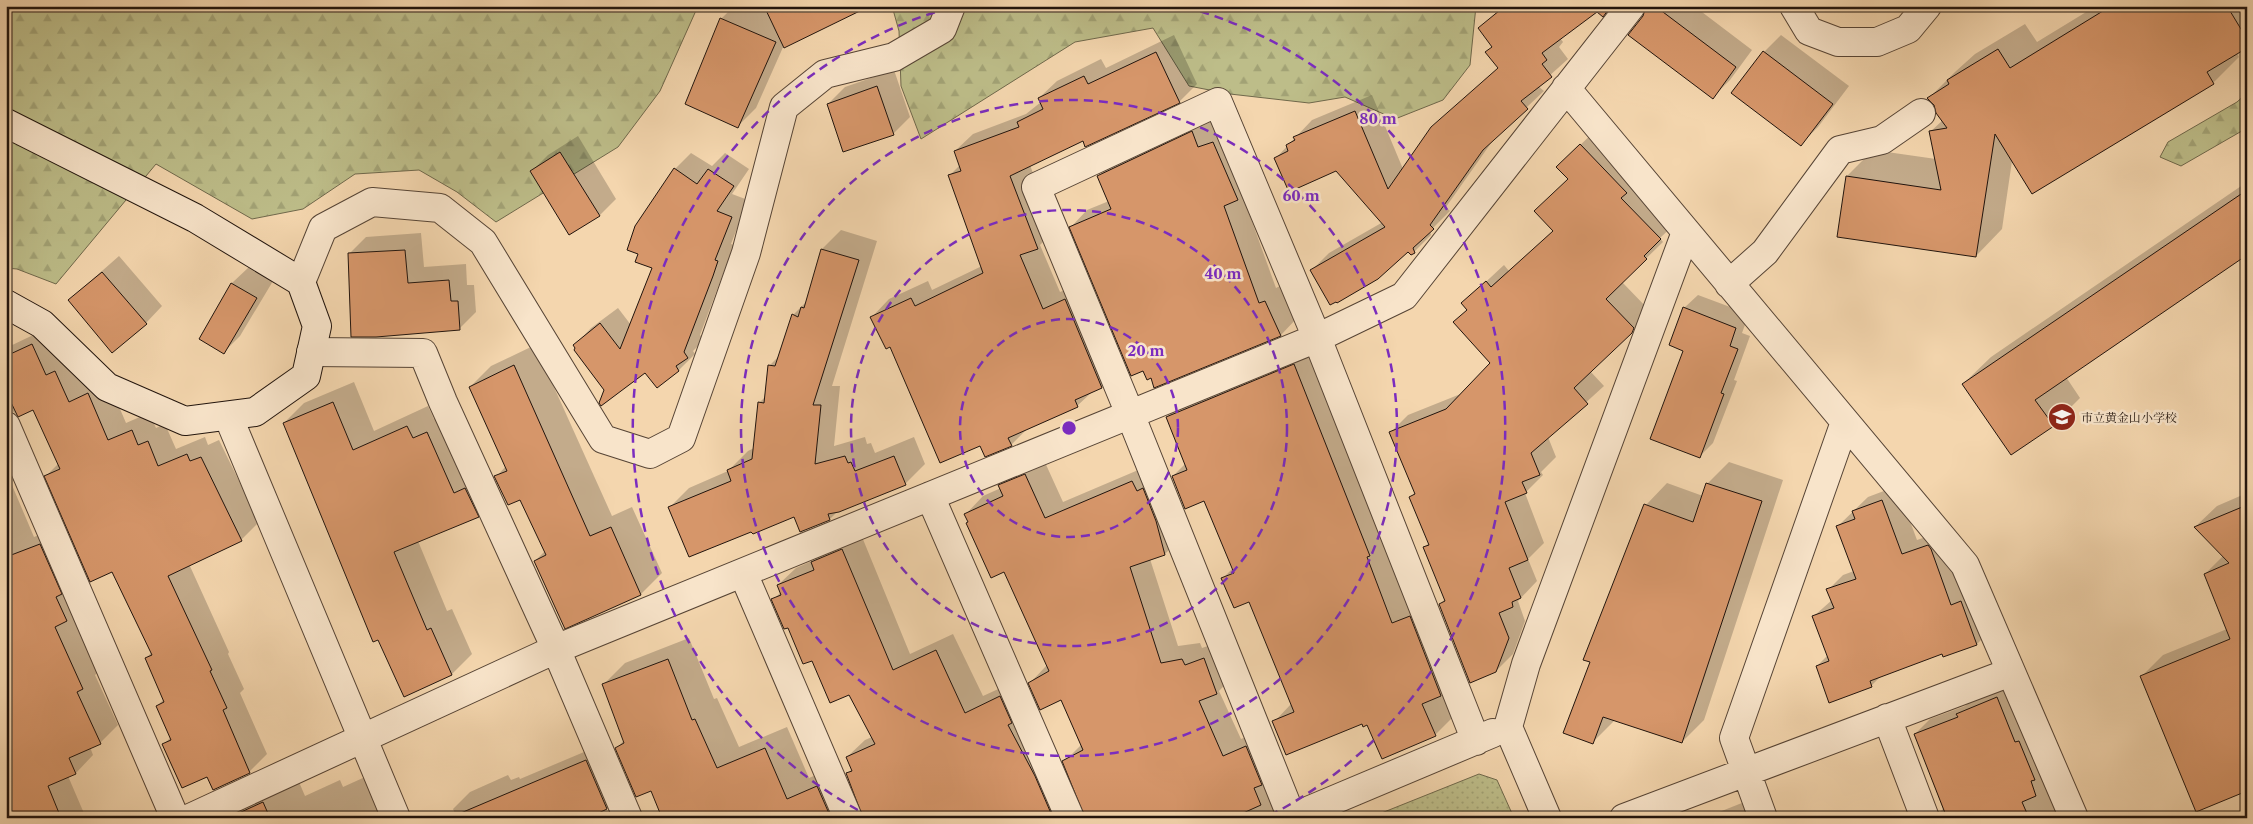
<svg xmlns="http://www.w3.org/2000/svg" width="2253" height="824" font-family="'Libre Caslon Text','Noto Serif JP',serif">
<defs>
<pattern id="forest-firs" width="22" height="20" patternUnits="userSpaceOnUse" patternTransform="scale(1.25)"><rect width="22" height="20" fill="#bdbd89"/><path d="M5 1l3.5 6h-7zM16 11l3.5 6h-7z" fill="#a2a275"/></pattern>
<pattern id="park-dots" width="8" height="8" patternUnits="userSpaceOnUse" patternTransform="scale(1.25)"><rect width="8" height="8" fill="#bdbd89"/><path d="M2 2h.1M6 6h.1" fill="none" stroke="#a2a275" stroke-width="1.8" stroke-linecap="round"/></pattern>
</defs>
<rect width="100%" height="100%" fill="#f4d6ae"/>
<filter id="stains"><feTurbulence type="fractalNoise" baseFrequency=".004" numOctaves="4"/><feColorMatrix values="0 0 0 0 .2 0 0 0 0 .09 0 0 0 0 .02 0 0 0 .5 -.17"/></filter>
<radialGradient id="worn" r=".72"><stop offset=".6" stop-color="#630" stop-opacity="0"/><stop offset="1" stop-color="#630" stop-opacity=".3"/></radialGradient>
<!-- forest -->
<path fill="url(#forest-firs)" stroke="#6f684b" d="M6,6h692l-38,85 -42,56 -122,75 -39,-30 -38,-22 -64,4 -52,35 -51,10 -96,-55 -100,120 -39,-15 -11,-1z
M892,6h584l-6,59 -27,35 -48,19 -50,-22 -36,6 -79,-9 -41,-8 -36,-58 -78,14 -154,97 -20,-53 -2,-55z
M2247,93v35l-66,38 -21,-9 8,-15 69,-40z"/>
<!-- park -->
<path fill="url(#park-dots)" stroke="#6f684b" d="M1479,774l18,6 17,38h-145z"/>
<!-- shadow -->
<path fill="#0003" d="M734,6h19l16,7 15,32 -28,63 -19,19 -16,-108z
M1503,6h99l-42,32 3,4 -4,5 9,12 -30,27 6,5 -48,45 -50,71 4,4 -20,20 1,4 -17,17 -6,-2 -96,20 17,-17 54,-31 -47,-52 -60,-12 36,-38 60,-25 31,74 29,-42 67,-60 -12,-15 6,-6 -13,-18z
M1660,6h34l58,44 -22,30 -17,17 -55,-88z
M1884,6h22l-6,6z
M2096,6h151v41l-10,6 2,4 -26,26 -201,78 -10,68 -26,27 -129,-80 26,-26 63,9 -6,-27 13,-12 -8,-16 -6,-6 26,-26 20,-18 50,-30 12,18z
M1174,35l23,49 -18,18 -96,38 -53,25 24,66 -14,14 20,47 23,-10 36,88 -17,17 -10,5 -15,14 -49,22 -17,17 -25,10 -5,-11 -91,-99 -18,-28 17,-18 39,-18 4,9 50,-24 -32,-91 10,-10 -5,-14 18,-17 53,-20 15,-12 -2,-4 18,-17 44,-22 5,9z
M1781,35l68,51 -31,41 -17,17 -68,-51 31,-41z
M894,70l16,47 -17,17 -65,-30 17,-17z
M1209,116l6,16 15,-6 12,68 34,94 6,-3 15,33 -16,17 -126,51 -84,-159 16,-17 22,-9 -10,-25 16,-17z
M1598,128l79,94 -17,16 3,4 -41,40 28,29 -1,3 -59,57 14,15 -56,51 8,20 -15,15 2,3 -18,18 19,50 -16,16 9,22 -19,20 7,20 -12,33 -17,17 -56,-67 5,-5 -21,-52 5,-4 -18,-46 4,-5 -24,-60 17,-17 55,-22 28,-30 -36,-41 13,-13 -5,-6 41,-38 5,6 45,-41 15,-52 6,-28z
M578,136l38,63 -16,16 -68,-44 16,-16z
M691,153l21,13 13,-13 24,16 -17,25 16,6 -17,44 3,1 -34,90 4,5 -11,11 2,3 -16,16 -22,17 -12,-16 -39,18 -31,-44 16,-17 27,-20 13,17 23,-58 21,-98z
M2247,182v71l-181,124 14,21 -27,27 -90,-41 28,-27z
M841,230l36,11 -45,145h8l-6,60 31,-9 2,7 4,-1 4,10 39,-16 11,27 -20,20 -67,27 -8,8 -30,12 -5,-16 -43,15 -82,-23 19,-19 39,-17 20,-20 6,-3 5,-45 7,-7 3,-30 11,-11 13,-40 14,-14 15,-52z
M421,233l3,34 42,-3 1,21h7l2,27 -17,17 -110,-75 17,-17z
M119,256l43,50 -16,17 -77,-23z
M249,267l24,14 -33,55 -16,16 -24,-14 32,-55z
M1698,295l51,19 -7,19 8,3 -16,44 3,1 -24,62 -13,13 -15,-106 -1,-42z
M50,327l56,49 20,47 23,-10 7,15 9,-4 11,25 29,-12 3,8 11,-5 40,82 -18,18 -52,24 40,88 -1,2 16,35 -4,4 27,61 -18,18 -41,3 -44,-31 7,-7 -14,-31 7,-7 -18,-41 6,-6 -39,-82 -67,-94 13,-13 -25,-55 -16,7 -9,-6 -3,3v-64z
M535,345l77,171 20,-9 30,66 -21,21 -106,-33 10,-10 -24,-52 -25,-22 10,-11 -36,-79 21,-21z
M1313,346l141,370 -19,19 -73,-13h-88l18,-19 -42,-103 -27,-22 11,-11 -29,-68 -32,-23 13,-13 -19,-46 19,-19z
M354,382l20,49 54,-25 6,13 14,-6 50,83 -20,20 -60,25 29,70 5,-2 20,45 -20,20 -168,-251 20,-20z
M1043,458l20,44 87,-37 32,72 -17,17 -15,5 28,87 22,-3 2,5 20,-7 12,34 -15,16 22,48 23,-10 26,89h-425l-1,-6 -5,6h-196l-11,-29 -35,-41 7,-8 -20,-56 21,-21 64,-25 25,61 3,-1 22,49 48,-20 22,51 30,-13 16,37 8,11 -16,-39 5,-5 -5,-12 18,-17 7,-3 -22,-44 -37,-34 -24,-33 -16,-26 8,-8 -3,-7 18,-17 18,-8 16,-15 30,-13 50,122 43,-20 30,62 35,-16 61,134 7,2 -22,-54 18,-18 -20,-46 -32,-15 17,-18 -42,-95 -39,-56 17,-18 18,-8 -1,-3 17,-17z
M1729,462l54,18 -79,240 -22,22 -67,-22 -22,22 53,-237 21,-22 36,13 4,-12z
M6,471l28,66 24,-10 42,144 -5,4 23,50 -18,18 -10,4 3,8 -17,18 -8,3 18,42h-80z
M1897,486l20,54 26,-9 49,98 -15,15 -34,11 -1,-2 -60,22 -11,11 -54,-20 11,-11 -14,-39 18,-16 -4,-10 15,-15 11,-4 -16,-45 30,-29z
M2247,493v297l-106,-113 22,-22 64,-26 -22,-55 18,-18 -28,-29 22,-21z
M2012,684l55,134h-126l-1,-6 3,-3 -28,-75 15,-15 35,-13 7,-7z
M603,744l20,48 -16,16 -9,4v6h-141l-4,-9 17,-17 38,-17 3,5 8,-3 1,2z
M387,767l16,51h-174l23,-23 44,-20 9,21 35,-16 3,7z
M1757,797l8,21h-61z
M1925,808l10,10h-34z"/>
<!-- building -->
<path fill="#d6966a" stroke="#21140d" d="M764,6h106l-86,42z
M1505,6h106l-8,11 -6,-5 -55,41 5,7 -5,4 10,13 -31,24 7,8 -45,41 -53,75 4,4 -21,19 2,5 -4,2 -3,-3 -30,27 -41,24 -1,-1 -6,3 -20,-35 75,-43 -49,-56 -47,21 -15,-34 14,-7 -2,-6 9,-5 -2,-3 62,-26 33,78 43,-62 67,-59 -13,-16 7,-5 -14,-19z
M1646,6h9l81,61 -23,32 -85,-64 15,-19z
M2111,6h116l20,33v9l-40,24 7,12 -182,110 -37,-60 -19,123 -139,-20 9,-61 95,14 -12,-59 18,-3 -11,-15 -2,-8 -7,-7 22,-14 -2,-4 51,-31 12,19z
M720,18l56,24 -38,86 -53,-24z
M1763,51l70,53 -32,42 -70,-53z
M1156,52l24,51 -95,44 -2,-6 -73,35 28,73 -18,6 23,54 22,-10 37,89 -27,12 3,7 -70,31 4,8 -27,11 -5,-11 -40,17 -50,-116 -4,2 -16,-32 41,-19 4,8 68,-33 -35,-98 13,-4 -7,-20 65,-24 -2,-5 26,-13 -5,-11 46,-22 4,8z
M877,86l17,49 -51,17 -16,-48z
M1192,131l6,16 15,-5 25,58 -14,6 35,97 6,-2 16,35 -127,52 -3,-10 -4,2 -4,-9 -12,5 -62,-149 42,-18 -14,-33z
M1580,144l47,49 -6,5 40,41 -17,17 3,3 -41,40 28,29 -2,5 -58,55 14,16 -57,49 9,22 -18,7 5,11 -22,9 23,58 -19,8 12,30 -9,4 1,5 -14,6 10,25 -13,34 -26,11 -31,-79 6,-3 -22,-54 6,-2 -20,-48 6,-3 -26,-62 57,-23 44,-46 -37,-41 14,-12 -6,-7 25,-22 5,6 62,-56 -19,-20 34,-32 -12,-12z
M560,152l40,64 -31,19 -39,-64z
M674,168l23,16 11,-15 26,17 -17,25 15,6 -17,43 3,1 -5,15 -29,76 4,6 -12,8 3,5 -22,17 -12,-15 -44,33 -2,-3 5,-13 -30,-40 1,-2 -2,-3 27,-22 20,26 32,-81 -17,-6 3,-8 -11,-4 8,-24z
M2247,190v65l-212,145 19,26 -43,29 -49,-71z
M821,249l38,11 -46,145h8l-6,59 30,-8 3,7 3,-1 4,9 39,-15 12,29 -67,27 -11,2 2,6 -30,12 -6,-15 -41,17 -2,-2 -62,25 -21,-50 63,-26 -4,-11 25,-11 6,-57 6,1 4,-38 7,1 17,-52 6,3 3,-10 3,1z
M405,250l3,33 41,-3 2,21h7l2,29 -84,7h-25l-3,-84z
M102,272l45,52 -35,29 -44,-53z
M231,283l26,15 -33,56 -25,-15z
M1683,307l53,21 -6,18 8,3 -17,44 3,1 -24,64 -50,-19 33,-88 -14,-6z
M32,344l14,31 9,-4 14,31 19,-9 20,47 24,-10 6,15 10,-4 10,25 29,-12 3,7 11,-4 41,84 -74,35 44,94 -2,1 17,37 -4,2 27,63 -37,17 -6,-13 -25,11 -20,-44 9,-4 -15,-34 8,-4 -19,-44 7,-3 -40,-83 -22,10 -46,-106 16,-7 -27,-59 -15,7 -12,-25v-36z
M1294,364l76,192 -3,1 25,66 18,-7 31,80 -19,8 14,32 -54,23 -15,-34 -4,2 -1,-3 -76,31 -14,-34 22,-9 -45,-110 -15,6 -13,-30 13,-5 -30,-72 -19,8 -13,-33 15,-6 -21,-53z
M514,365l76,171 21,-9 30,68 -76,34 -31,-68 12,-6 -26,-55 -12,5 -14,-29 13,-5 -38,-84z
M333,402l20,48 54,-24 6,12 14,-6 27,61 11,-5 14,29 -85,35 33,78 4,-2 21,47 -48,22 -26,-57 -5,2 -90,-219z
M1025,474l20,44 87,-37 5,10 6,-3 13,33 9,34 -35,12 31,96 21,-4 3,6 19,-7 13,36 -18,7 24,55 23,-10 16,39 -8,3 7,17 -29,13h-147l-23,-57 21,-11 -22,-50 -21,10 -12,-27 21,-12 -45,-99 -13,6 -25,-55 2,-1 -4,-8 39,-18 -5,-11z
M1706,483l56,18 -80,242 -79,-26 -10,27 -30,-11 27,-71 -7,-2 61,-156 49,18z
M1882,500l20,54 26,-9 3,4 20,56 10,-4 16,44 -34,12 -1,-3 -72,27 2,6 -43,16 -13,-37 13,-5 -17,-45 22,-8 -8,-19 30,-10 -20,-53 19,-7 -3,-8z
M2247,505v286l-51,21 -56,-136 90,-37 -26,-65 25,-11 -35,-36z
M40,544l22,50 -6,3 11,24 -12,6 28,62 -6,3 24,52 -32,14 7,16 -28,12 13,32h-55v-261z
M842,549l51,121 43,-20 29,63 35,-17 12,27 -4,2 27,51 18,42h-190l-17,-45 6,-2 -6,-14 29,-13 -26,-49 -19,8 -18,-42 -9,3 -15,-36 -4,1 -13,-30 10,-4 -4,-10 37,-15 -3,-8z
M668,659l24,61 3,-1 22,49 48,-20 22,51 30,-13 14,32h-169l-11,-27 -15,6 -21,-49 9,-5 -22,-59z
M1997,697l18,45 4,-1 16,39 -4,1 5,15 -14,6 7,16h-82l-33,-84 44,-17 -2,-3z
M586,760l21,49 -19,9h-139z
M263,802l7,16h-42z"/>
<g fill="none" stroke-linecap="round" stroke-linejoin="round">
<defs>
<path id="street" d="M1794,6l15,25 29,11h39l31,-13 19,-23
M1566,88l399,477 109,253
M301,282l22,-54 49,-26 68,6 43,34 120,197 47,15 31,-16 65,-185 38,-146 41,-33 69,-17 48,-28 9,-23
M1729,284l36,-32 75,-102 42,-10 39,-27
M311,352l112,1 20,49 113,247 72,169
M228,416l168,402
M6,426l169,392
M930,496l140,322
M743,573l105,245
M1887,718l38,100
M190,818l366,-169 761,-311 87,-42 227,-290
M1291,818l202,-85
M1292,818l-162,-404 -94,-227 182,-85 99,236 159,403
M1547,818l-39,-91 18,-63 160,-432
M1624,818l387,-146
M1763,818l-29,-80 111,-316"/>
<path id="secondary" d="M6,123l189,95 106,64 16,44 -11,50 -51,36 -70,9 -78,-34 -65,-63 -36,-20"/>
</defs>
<!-- street casing -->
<use href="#street" stroke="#564435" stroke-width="30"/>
<!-- secondary casing -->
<use href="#secondary" stroke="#21140d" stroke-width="30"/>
<!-- street -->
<use href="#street" stroke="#f8e4ca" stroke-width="28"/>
<!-- secondary -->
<use href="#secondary" stroke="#f8e4ca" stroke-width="28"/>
</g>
<!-- distance rings -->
<g fill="none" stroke="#7b2cbf" stroke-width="2.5" stroke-dasharray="9 6">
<circle cx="1069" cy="428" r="109"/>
<circle cx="1069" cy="428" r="218"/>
<circle cx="1069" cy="428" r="328"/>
<path d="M871 817A437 437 0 0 1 952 7M1186 7A437 437 0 0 1 1267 817"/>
</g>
<!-- icons -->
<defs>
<symbol id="school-disc" viewBox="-11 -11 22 22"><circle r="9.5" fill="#8f2418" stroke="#f8e4ca"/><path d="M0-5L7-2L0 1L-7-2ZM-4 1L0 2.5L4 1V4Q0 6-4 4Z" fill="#fff"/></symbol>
</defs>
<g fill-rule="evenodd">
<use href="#school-disc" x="2046" y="401" width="32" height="32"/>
</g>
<g text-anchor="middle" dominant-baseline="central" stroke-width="5" stroke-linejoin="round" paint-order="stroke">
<!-- poi labels -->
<g font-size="12" fill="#21140d" stroke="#f8e4ca" text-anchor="start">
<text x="2081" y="417">市立黄金山小学校</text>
</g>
</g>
<circle cx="1069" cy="428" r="8" fill="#7b2cbf" stroke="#f8e4ca" stroke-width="2.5"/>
<g font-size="15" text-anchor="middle" font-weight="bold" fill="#7b2cbf" stroke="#f8e4ca" stroke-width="5" stroke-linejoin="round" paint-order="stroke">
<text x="1378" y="124">80 m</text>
<text x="1301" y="201">60 m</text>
<text x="1223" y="279">40 m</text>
<text x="1146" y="356">20 m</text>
</g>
<!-- margin -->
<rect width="2253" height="824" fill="none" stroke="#f4d6ae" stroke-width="25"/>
<rect x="8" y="8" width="2238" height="809" fill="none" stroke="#21140d" stroke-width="2.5"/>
<rect x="12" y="12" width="2228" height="799" fill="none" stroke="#21140d"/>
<rect width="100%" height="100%" filter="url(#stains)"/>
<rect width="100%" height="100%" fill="url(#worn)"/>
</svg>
